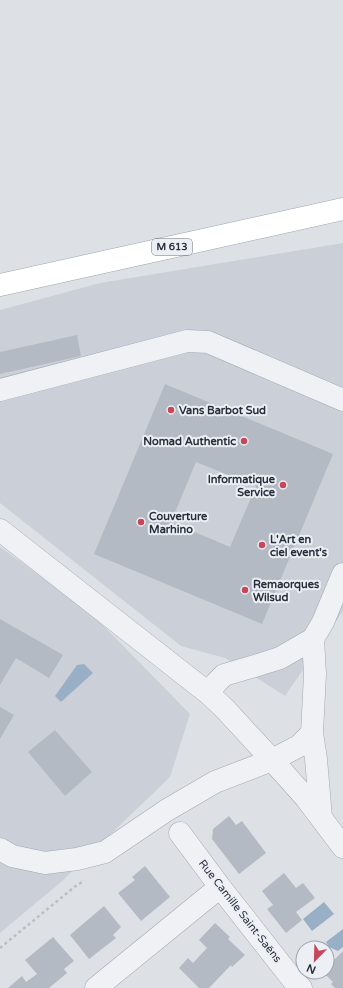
<svg xmlns="http://www.w3.org/2000/svg" width="343" height="988" font-family="'Varela Round',sans-serif">
<rect width="100%" height="100%" fill="#dde1e6"/>
<!-- built -->
<path fill="#cbd0d8" d="M343,243v368l-58,85 -60,-38 -44,-12 -181,-143v-193l100,-27z
M0,547l87,62 103,105 -20,63 -109,105 -61,51z"/>
<!-- water -->
<path fill="#99afc5" d="M84,664l9,9 -32,29 -6,-6 22,-31z
M324,902l10,12 -22,17 -9,-12z
M343,929v18l-5,4 -9,-4 -3,-5z"/>
<!-- building -->
<path fill="#b4bac3" fill-rule="evenodd" d="M77,335l4,21 -81,18v-22z
M165,384l168,70 -71,170 -168,-70zM196,462l60,24 -26,61 -59,-25z
M0,619l63,36 -14,23 -33,-20 -16,27z
M0,707l14,8 -14,24z
M55,730l37,42 -27,24 -37,-44z
M229,816l7,9 6,-4 24,32 -27,21 -27,-35 1,-10z
M145,866l25,31 -29,24 -23,-28 17,-13 -3,-3z
M284,873l12,15 7,-5 12,15 -19,14 6,8 -16,13 -19,-24 6,-4 -11,-14z
M104,906l17,21 -8,8 3,3 -27,21 -19,-24z
M215,923l15,14 -2,2 17,16 -13,12 -1,-2 -22,23h-10l-20,-20 9,-10 5,5 14,-15 -8,-8z
M53,937l21,24 -10,8 3,4 -18,15h-41l14,-12 4,6 11,-8 -12,-14z
M343,951v37h-8l-4,-4 2,-2 -10,-10h4v-17l6,6z"/>
<g fill="none" stroke-linecap="round" stroke-linejoin="round">
<defs>
<path id="street" d="M0,390l187,-49 21,1 135,58
M0,530l208,163 17,16 47,51 27,-14 13,-13
M313,639l2,35 -3,59 4,26 5,58
M208,693l9,-11 7,-7 34,-10 22,-7 33,-19 10,-17 20,-48
M180,833l40,54 73,93 8,8
M0,849l12,7 33,7 32,-4 28,-7 62,-42 48,-28 57,-22 34,38 37,49
M96,988l124,-101"/>
<path id="primary" d="M0,285l343,-76"/>
</defs>
<!-- street casing -->
<use href="#street" stroke="#a3a8b0" stroke-width="23"/>
<!-- primary casing -->
<use href="#primary" stroke="#9da5b1" stroke-width="23"/>
<!-- path -->
<path stroke="#bbbfc5" stroke-width="2.5" stroke-dasharray="3 3" stroke-linecap="butt" d="M0,948l78,-64 5,-2"/>
<!-- street -->
<use href="#street" stroke="#eff1f5" stroke-width="22"/>
<!-- primary -->
<use href="#primary" stroke="#fff" stroke-width="22"/>
</g>
<!-- markers -->
<g fill="#c7465a" stroke="#eceff4" stroke-width="1.5">
<circle cx="171" cy="410" r="4"/>
<circle cx="244" cy="441" r="4"/>
<circle cx="283" cy="485" r="4"/>
<circle cx="141" cy="522" r="4"/>
<circle cx="262" cy="545" r="4"/>
<circle cx="245" cy="590" r="4"/>
</g>
<g text-anchor="middle" dominant-baseline="central" stroke-width="4" stroke-linejoin="round" paint-order="stroke">
<!-- shield labels -->
<rect fill="#eceff4" stroke="#626973" stroke-width="1" x="152" y="239" width="40" height="16" rx="3"/>
<g font-size="10" font-weight="bold" fill="#272f3c">
<text x="172" y="247">M 613</text>
</g>
<!-- poi labels -->
<g font-size="11" font-weight="bold" fill="#272f3c" stroke="#eceff4" text-anchor="start">
<text x="179" y="410">Vans Barbot Sud</text>
<text x="236" y="441" text-anchor="end">Nomad Authentic</text>
<text x="275" y="479" text-anchor="end">Informatique<tspan x="275" dy="13">Service</tspan></text>
<text x="149" y="516">Couverture<tspan x="149" dy="13">Marhino</tspan></text>
<text x="270" y="539">L'Art en<tspan x="270" dy="13">ciel event's</tspan></text>
<text x="253" y="584">Remaorques<tspan x="253" dy="13">Wilsud</tspan></text>
</g>
<!-- street labels -->
<g font-size="11" fill="#272f3c" stroke="#eceff4">
<text transform="translate(240 911) rotate(52)">Rue Camille Saint-Saëns</text>
</g>
</g>
<!-- north arrow -->
<g transform="translate(315 960) rotate(203)"><circle r="19" fill="#eceff4" stroke="#9da2aa"/>
<path d="M0-3L7 15L0 10L-7 15Z" fill="#c7465a"/>
<text y="-6" font-size="11" font-weight="bold" text-anchor="middle" fill="#272f3c">N</text>
</g>
</svg>
